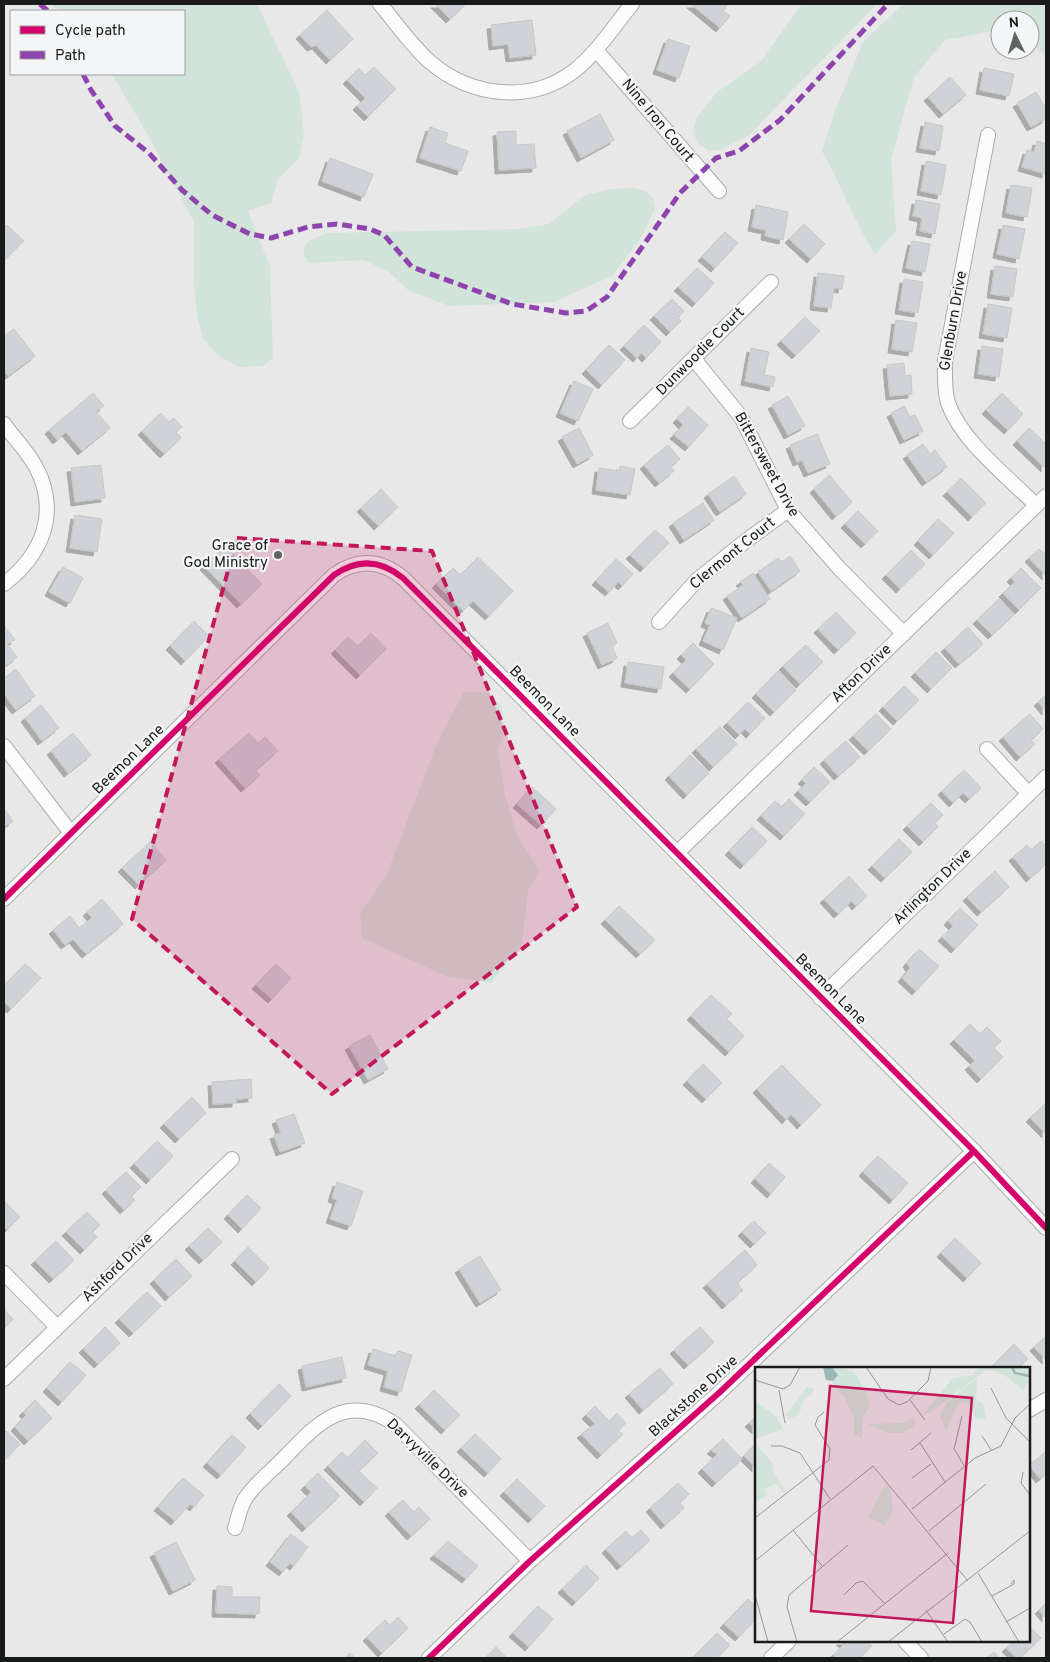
<svg xmlns="http://www.w3.org/2000/svg" width="1050" height="1662" font-family="Overpass,sans-serif">
<defs>
<filter id="shadow"><feDropShadow dx="-4" dy="4" stdDeviation="0" flood-color="#0004"/></filter>
</defs>
<rect width="100%" height="100%" fill="#e8e8e8"/>
<!-- green -->
<path fill="#d2e4d9" d="M50,4h207l42,88 5,40 -5,26 -22,23 -5,22 -24,8 22,56 3,91 -10,8 -23,1 -23,-12 -14,-17 -6,-22 -3,-35v-59l-45,-85 -37,-63h72v-63h-123z
M802,4h75l-129,132 -26,13 -13,2 -12,-8 -4,-12 4,-14 20,-25 43,-30z
M903,4h143v53l-16,-16v-21h-30v10l-55,10 -31,37 -23,83 5,71 -21,23c-21,-33 -34,-69 -53,-103l13,-40 28,-69z
M633,188l12,3 8,7 2,11 -16,32 -27,35 -58,26 -105,4 -41,-16 -18,-17 -26,-13 -55,3 -6,-11 4,-10 19,-9 193,-4 30,-5 36,-29 26,-6z
M464,692l25,1 13,14 2,21 -6,23 7,44 12,40 23,37 -12,18 -6,54 -31,39 -45,-7 -84,-38 -2,-25 26,-37 52,-135z"/>
<!-- building -->
<path fill="#cfd3d8" stroke="#c7c7c7" filter="url(#shadow)" d="M435,4h31l-16,15z
M691,4h37l-5,7 7,5 -10,12z
M327,10l26,29 -23,21 -14,-15 -5,2 -11,-12z
M532,20l4,35 -26,3 -2,-14 -15,2 -2,-21z
M668,39l22,7 -11,32 -22,-8z
M374,67l22,22 -28,28 -11,-11 8,-8 -18,-18 12,-12 6,7z
M984,68l30,6 -5,22 -29,-6z
M950,77l16,18 -23,19 -15,-17z
M1036,92l10,17v10l-15,8 -14,-24z
M600,114l14,26 -33,18 -14,-27z
M925,122l18,4 -4,25 -19,-3z
M430,127l18,6 -3,10 23,8 -7,20 -41,-13z
M516,131v14l18,-1 2,24 -37,2 -2,-38z
M1037,141l9,3v30l-24,-7 5,-17 7,2z
M330,158l43,16 -9,23 -42,-16z
M926,161l20,4 -5,30 -20,-4z
M1011,185l21,3 -5,29 -21,-4z
M916,200l24,4 -5,30 -15,-3 2,-13 -9,-2z
M756,205l32,7 -5,28 -18,-4 1,-6 -14,-3z
M804,224l21,20 -14,15 -22,-20z
M7,225l17,16 -20,20v-32z
M1003,225l22,4 -6,30 -22,-5z
M725,232l13,11 -23,25 -13,-11z
M912,241l18,3 -5,28 -19,-4z
M995,266l22,3 -4,28 -22,-3z
M697,268l17,15 -18,20 -18,-16z
M818,273l26,3 -2,13 -8,-1 -3,20 -17,-2z
M904,279l19,3 -5,31 -19,-3z
M672,299l12,12 -6,7 3,3 -11,11 -16,-16z
M988,304l24,4 -5,30 -24,-4z
M805,317l15,14 -24,24 -15,-14z
M896,320l21,3 -5,29 -20,-3z
M644,325l17,17 -15,16 -5,-5 -4,5 -13,-12z
M14,329l21,27 -27,20 -4,-5v-35z
M609,345l16,15 -23,25 -16,-15z
M982,346l21,3 -4,28 -21,-3z
M751,348l18,4 -5,23 11,2 -2,10 -28,-6z
M904,363l1,13 6,-1 1,19 -22,2 -3,-31z
M574,381l19,8 -15,32 -18,-8z
M93,393l11,13 -8,5 14,17 -28,23 -16,-19 -9,8 -8,-10z
M1002,393l21,21 -15,16 -22,-20z
M788,396l17,30 -17,9 -16,-30z
M904,406l6,11 5,-2 8,16 -19,9 -13,-27z
M688,407l20,18 -19,22 -15,-12 9,-10 -6,-6z
M161,413l8,9 5,-4 8,9 -6,5 5,6 -17,16 -22,-23z
M579,428l14,27 -16,9 -15,-27z
M1029,428l17,16 -1,24 -28,-27z
M817,434l13,30 -22,9 -6,-13 -5,2 -7,-17z
M923,444l7,10 5,-4 12,17 -21,15 -19,-27z
M668,445l12,14 -9,8 3,4 -15,12 -15,-18z
M101,465l4,33 -30,4 -4,-34z
M620,466l15,3 -5,26 -34,-5 3,-22 20,3z
M829,475l23,27 -16,14 -22,-27z
M734,476l12,18 -26,18 -12,-18z
M961,478l25,25 -14,14 -25,-25z
M381,489l17,18 -20,19 -17,-18z
M703,503l11,17 -30,20 -11,-17z
M858,511l20,20 -13,13 -20,-20z
M75,515l27,4 -5,33 -27,-4z
M938,519l16,14 -21,22 -15,-14z
M655,530l14,13 -25,25 -14,-13z
M225,546l37,38 -21,20 -37,-38z
M1039,549l5,4 2,-2v25l-17,-18z
M911,550l14,14 -25,25 -14,-14z
M790,556l10,15 -29,20 -13,-19 20,-14 4,4z
M478,557l35,34 -24,25 -16,-15 -10,10 -27,-27 17,-16 7,7z
M616,559l17,15 -11,12 -4,-4 -9,10 -13,-11z
M63,567l20,11 -13,25 -21,-11z
M1021,568l20,20 -22,22 -16,-17 12,-11 -4,-4z
M753,573l17,26 -28,19 -15,-22 16,-11 -3,-3z
M999,599l15,16 -22,20 -15,-15z
M711,608l26,10 -14,32 -20,-9 7,-16 -5,-2z
M836,612l20,21 -18,17 -20,-21z
M194,621l15,15 -24,25 -15,-15z
M608,623l9,20 -5,3 5,12 -15,7 -15,-32z
M4,626l11,14 -8,4 10,13 -13,10z
M968,627l15,17 -24,20 -14,-16z
M371,633l15,16 -26,26 -25,-25 13,-13 10,9z
M693,643l21,21 -24,25 -17,-16 13,-13 -5,-5z
M806,645l17,17 -23,22 -17,-18z
M936,652l16,16 -21,21 -16,-16z
M628,662l36,5 -3,22 -36,-6z
M16,669l19,27 -19,14 -12,-16v-16z
M778,671l18,19 -22,22 -18,-18z
M904,686l15,14 -22,21 -14,-14z
M1046,695v16l-8,-9z
M748,702l17,16 -15,16 -5,-5 -6,6 -12,-12z
M41,705l18,23 -17,13 -17,-23z
M876,714l15,15 -23,22 -15,-15z
M1030,714l13,15 -12,11 4,4 -15,13 -17,-20z
M720,727l17,17 -24,23 -17,-18z
M73,733l18,22 -23,18 -17,-22z
M249,733l9,10 7,-6 13,14 -22,19 4,5 -15,13 -26,-29z
M846,741l14,16 -22,19 -14,-16z
M690,755l19,18 -22,22 -18,-19z
M814,767l16,15 -20,20 -12,-11 8,-8 -4,-3z
M964,770l17,18 -12,11 -6,-6 -10,10 -11,-12z
M532,787l24,22 -15,16 -24,-21z
M789,799l16,15 -21,22 -23,-20 14,-15 7,6z
M931,803l12,12 -8,8 3,4 -15,15 -16,-16z
M4,809l9,12 -9,6z
M752,827l15,14 -23,24 -15,-14z
M899,839l13,13 -27,26 -13,-12z
M1041,841l5,6v17l-16,14 -17,-21 14,-12 4,5z
M150,842l16,18 -27,25 -17,-17z
M995,871l14,16 -28,25 -14,-15z
M849,876l18,20 -11,10 -4,-5 -14,13 -14,-15z
M102,899l21,25 -37,30 -13,-15 -8,6 -12,-15 17,-14 9,12 13,-10 -5,-6z
M619,906l36,34 -15,14 -35,-34z
M960,908l18,17 -23,24 -13,-12 11,-11 -5,-5z
M919,949l20,17 -23,25 -14,-13 8,-10 -3,-5z
M25,964l16,14 -30,31 -7,-7v-16z
M276,964l15,14 -19,21 -16,-14z
M711,995l21,19 -5,5 17,17 -15,16 -38,-36z
M970,1024l10,10 7,-7 14,14 -7,7 9,9 -22,22 -12,-13 6,-5 -21,-21z
M370,1035l18,34 -20,11 -19,-34z
M703,1064l19,19 -16,16 -19,-18z
M782,1065l39,40 -20,20 -10,-11 -5,6 -29,-31z
M251,1079l1,19 -16,1v4l-23,1 -1,-22z
M192,1097l14,16 -27,26 -15,-15z
M1046,1103v31l-16,-16z
M294,1114l11,29 -25,9 -6,-17 7,-2 -5,-13z
M157,1141l16,15 -23,24 -16,-16z
M878,1156l30,27 -15,17 -30,-28z
M769,1163l16,14 -14,17 -16,-15z
M126,1172l15,15 -10,9 4,4 -11,10 -18,-20z
M337,1182l26,9 -12,35 -21,-7 7,-19 -5,-2z
M247,1195l14,13 -19,21 -14,-14z
M4,1201l16,16 -13,13 -3,-3z
M87,1212l13,13 -8,7 5,5 -13,13 -18,-18z
M754,1221l12,12 -12,11 -12,-12z
M208,1228l14,14 -19,18 -14,-14z
M955,1238l26,25 -14,15 -26,-25z
M56,1241l18,19 -21,19 -18,-18z
M248,1247l21,21 -13,14 -21,-21z
M745,1250l12,15 -20,18 6,7 -17,15 -19,-21z
M480,1256l21,34 -21,13 -21,-34z
M176,1259l16,17 -23,21 -15,-17z
M147,1292l14,14 -28,27 -14,-14z
M4,1310l9,9 -9,10z
M105,1327l15,16 -22,21 -15,-15z
M700,1327l14,15 -26,23 -14,-15z
M1046,1336v24l-12,-13z
M1014,1344l14,15 -10,9h-24l-2,-2z
M373,1349l22,7 3,-5 14,4 -11,37 -17,-5 4,-16 -20,-6z
M342,1357l4,21 -40,9 -4,-21z
M70,1362l16,13 -24,27 -15,-14z
M660,1368l13,16 -30,26 -14,-16z
M279,1384l12,12 -29,30 -12,-12z
M434,1390l26,25 -15,15 -26,-25z
M35,1400l17,18 -24,23 -13,-14 11,-12 -3,-3z
M595,1406l14,15 8,-8 9,10 -8,8 5,3 -22,21 -20,-21 14,-10 -9,-9z
M756,1416v14l-7,-7z
M6,1431l14,13 -16,17v-28z
M475,1434l26,25 -13,14 -27,-25z
M232,1435l14,12 -25,28 -14,-12z
M723,1439l19,20 -26,24 -14,-14 15,-15 -6,-4z
M365,1440l13,13 -19,18 18,17 -13,14 -36,-36 14,-14 6,6z
M755,1444l1,1v23l-12,-12z
M1046,1452v22l-6,5 -11,-14z
M318,1473l22,23 -34,32 -15,-16 20,-20 -6,-6z
M183,1478l21,17 -10,12 -4,-3 -15,17 -17,-14z
M517,1479l28,27 -13,13 -28,-27z
M678,1483l11,11 -9,9 4,5 -19,17 -15,-17z
M403,1500l11,12 5,-5 11,12 -19,17 -22,-24z
M641,1530l9,10 -29,26 -15,-17 20,-18 6,7z
M291,1534l17,13 -14,19 -4,-3 -7,9 -13,-10z
M448,1541l30,25 -12,13 -32,-24z
M176,1542l19,38 -22,11 -19,-38z
M586,1565l13,13 -23,24 -14,-13z
M217,1586l15,1v10h28l-1,17 -43,-1z
M748,1599l8,8v12l-17,18 -15,-13z
M1046,1603v15l-7,-8z
M538,1606l15,13 -24,28 -16,-14z
M398,1617l10,11 -26,25 -15,-16 18,-17 5,5z
M1029,1626l12,12 -21,20h-3l-11,-10 7,-7h16z
M717,1633l13,12 -13,13h-25z
M840,1641h27l5,5 -13,12h-23l-3,-3 11,-11z
M496,1647l11,11h-22z
M994,1652l5,6h-13z
M350,1653l5,5h-10z"/>
<g fill="none" stroke-linecap="round" stroke-linejoin="round">
<defs>
<path id="minor" d="M380,4c16,19 31,41 50,58 41,35 101,42 144,9 23,-18 40,-45 58,-67
M596,50l123,141
M988,135l-43,226c0,14 -1,29 3,42 14,39 60,74 88,102
M694,359l47,58 47,93 51,58 65,66
M630,421l141,-139
M4,424c10,14 24,28 32,43 24,46 6,88 -32,117
M659,622l38,-42 46,-37 45,-33
M4,746l67,87
M987,749l42,45
M677,853l369,-357
M4,899l330,-324c24,-17 47,-15 69,3l571,573 72,77
M820,998l226,-221
M4,1273l53,54
M4,1379l228,-220
M1029,1410l17,-10
M235,1528c3,-9 5,-21 10,-29 10,-16 28,-29 40,-42 33,-35 63,-66 111,-32l134,136
M905,1641l16,17
M429,1658l101,-97 190,-169 254,-241
M771,1658l18,-17"/>
</defs>
<!-- minor casing -->
<use href="#minor" stroke="#acacac" stroke-width="16"/>
<!-- minor -->
<use href="#minor" stroke="#fcfcfc" stroke-width="14"/>
<!-- quiet -->
<path stroke="#8e44ad" stroke-width="5" stroke-dasharray="10 5" stroke-linecap="butt" d="M40,4l8,7
M83,74l8,16 24,36 34,27 33,37 30,25 38,19 21,4 37,-11 29,-3 33,5 14,6 28,32 100,37 54,9 20,-2 21,-14 73,-104 36,-35 23,-7 41,-31 108,-116"/>
<defs>
<path id="cycleway" d="M4,899l330,-324c24,-17 47,-15 69,3l571,573 72,77
M429,1658l101,-97 190,-169 254,-241"/>
</defs>
<!-- cycleway casing -->
<use href="#cycleway" stroke="#f4f5f7" stroke-width="9"/>
<!-- cycleway -->
<use href="#cycleway" stroke="#d6006c" stroke-width="6"/>
</g>
<!-- marked area -->
<path fill="#c2185b" fill-opacity="0.2" stroke="#c2185b" stroke-width="4" stroke-dasharray="10 6" stroke-linejoin="round" d="M237,538l195,13 145,356 -245,187 -200,-175z"/>
<!-- markers -->
<circle fill="#616262" stroke="#f4f5f7" stroke-width="2" cx="278" cy="555" r="5"/>
<g text-anchor="middle" dominant-baseline="central" stroke-width="4.5" stroke-linejoin="round" paint-order="stroke">
<!-- street labels -->
<g font-size="15" fill="#191a1a" stroke="#f4f5f7">
<text transform="translate(657 121) rotate(50)">Nine Iron Court</text>
<text transform="translate(954 321) rotate(-80)">Glenburn Drive</text>
<text transform="translate(701 352) rotate(-45)">Dunwoodie Court</text>
<text transform="translate(766 465) rotate(61)">Bittersweet Drive</text>
<text transform="translate(733 554) rotate(-39)">Clermont Court</text>
<text transform="translate(862 674) rotate(-44)">Afton Drive</text>
<text transform="translate(544 702) rotate(45)">Beemon Lane</text>
<text transform="translate(129 760) rotate(-44)">Beemon Lane</text>
<text transform="translate(933 887) rotate(-44)">Arlington Drive</text>
<text transform="translate(830 990) rotate(45)">Beemon Lane</text>
<text transform="translate(118 1268) rotate(-44)">Ashford Drive</text>
<text transform="translate(694 1397) rotate(-42)">Blackstone Drive</text>
<text transform="translate(427 1459) rotate(44)">Darvyville Drive</text>
</g>
<!-- poi labels -->
<g font-size="15" fill="#191a1a" stroke="#f4f5f7" text-anchor="end">
<text x="268" y="546">Grace of<tspan x="268" dy="17">God Ministry</tspan></text>
</g>
</g>
<!-- overview -->
<g transform="translate(755 1367)">
<rect width="275" height="275" fill="#e8e8e8"/>
<path d="M77,0l22,4 12,21 4,15 -8,11v21l-8,-5v-16l-9,-20 -12,-14zM224,0h45l6,2v12l-7,9 -20,-16 -17,-4 -56,43 -7,1 30,-36 19,-3zM222,11l-1,21 7,4 3,17 -11,-2 -8,-16 -9,1 -12,28 -6,-15 7,-14zM52,20l7,2 -2,5 -8,5 -5,16 -11,4 -2,-4zM0,34l22,16 6,12 -28,10zM156,52l5,1 -2,6 -12,7h-15l-19,-9 34,-1zM2,78l17,20 -1,6 13,21 -3,2 -7,-11 -12,7 3,5 -12,8zM130,118l5,2 3,23 -8,15 -17,-8z" fill="#d2e4d9"/>
<path d="M68,0h9l6,8 -5,6 -7,-1z" fill="#9ab8b8"/>
<path fill="none" stroke="#9ab8b8" stroke-width="2.5" d="M257,0l3,6 15,3"/>
<path fill="none" stroke="#959696" stroke-width="1" d="M111,0l22,32 11,6 8,-3 21,-21 3,-14M0,13l28,9 7,-4 10,-18M236,21l15,30 24,24M24,23l6,33M155,33l15,20M207,49l-8,33 11,18M227,69l10,15M165,76l25,39M16,79h11l18,7 30,46M156,83l20,-17M268,105l-2,11 9,12M157,111l19,-14M157,142l63,-51 26,-12 14,-28 15,-14M0,151l74,-58 1,-11 -15,-24 3,-8 6,-5M38,163l29,36M174,164l57,-47M0,194l118,-95 95,115M223,206l41,69M0,228l13,47M89,228l12,-12 7,-2 21,22M237,229l22,-12v-4l-3,4M171,243l22,32M251,255l24,-14M189,267l21,-15 5,3 12,20M42,275l-10,-35 2,-12 59,-50M82,275l111,-89M133,275l142,-111"/>
<path fill="#c2185b" fill-opacity="0.15" stroke="#c2185b" stroke-width="2.5" d="M75,19l142,12 -19,225 -142,-12z"/>
<rect width="275" height="275" fill="none" stroke="#191a1a" stroke-width="2.5"/>
</g>
<!-- border -->
<rect width="1050" height="1662" fill="none" stroke="#191a1a" stroke-width="10"/>
<!-- legend -->
<rect x="10" y="10" width="175" height="65" fill="#f4f5f7" stroke="#9c9d9f"/>
<rect x="20" y="26" width="25" height="8" fill="#d6006c" stroke="#9c9d9f"/>
<text x="55" y="35" font-size="15" fill="#191a1a">Cycle path</text>
<rect x="20" y="51" width="25" height="8" fill="#8e44ad" stroke="#9c9d9f"/>
<text x="55" y="60" font-size="15" fill="#191a1a">Path</text>
<!-- north arrow -->
<g transform="translate(1015 35) rotate(355)"><circle r="24" fill="#f4f5f7" stroke="#9c9d9f"/>
<path d="M0-4L9 19L0 12L-9 19Z" fill="#616262"/>
<text y="-8" font-size="14" font-weight="bold" text-anchor="middle" fill="#191a1a">N</text>
</g>
</svg>
